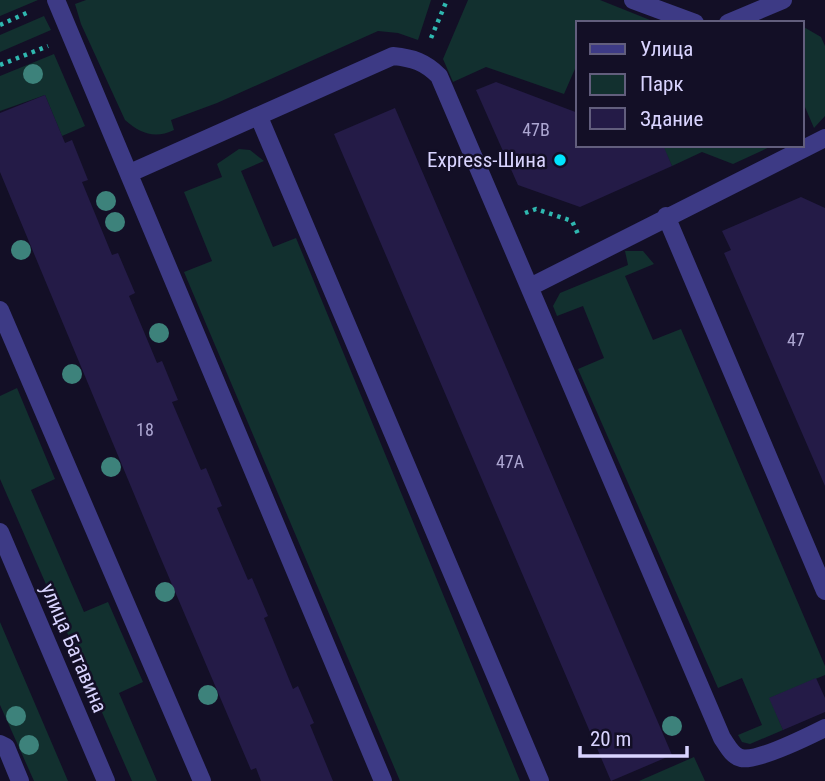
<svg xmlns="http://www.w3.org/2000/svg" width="825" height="781" font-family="'Roboto Condensed',sans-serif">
<rect width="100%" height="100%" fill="#130f26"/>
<!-- green -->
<path fill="#12302f" d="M0,0h38l-38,16z
M86,0h345l-13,40 -20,-7 -20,-2 -161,72 -46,17 3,10c-19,9 -33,4 -49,-10l-44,-96 -6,-20z
M468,0h132l55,22 -77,1v39l-14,32 -78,-27 -33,15 -10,-23z
M44,16l7,14 -51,22v-17z
M802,26l19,11 4,9v70l-11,12 -12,-28z
M54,54l31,72 -23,10 -17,-41 -45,16v-35z
M662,145h112l-41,19 -31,-12 -30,14z
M239,149l11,1 14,11 -23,10 32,76 23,-9 224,543h-120l-216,-509 28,-11 -28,-69 38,-15 -5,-13z
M625,251h18l11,13 -29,12 28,64 28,-11 144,337v9l-55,23 13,32 -33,14 -8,-2 -4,-7 24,-10 -20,-47 -24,10 -140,-319 26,-11 -21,-52 -26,10 -4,-10 7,-13 68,-28z
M17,388l38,91 -24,11 53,122 24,-10 35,80 -24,11 38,88h-25l-132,-302v-83z
M0,622l68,159h-34l-34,-76z
M694,757l11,24h-66z"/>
<!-- building -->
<path fill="#241b47" d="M496,82l82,31v32h85l9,21 -92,41 -62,-22 -42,-95z
M45,95l20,48 7,-3 16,40 -6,2 30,73 6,-2 17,40 -6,3 28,67 5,-2 16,39 -6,2 29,68 5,-2 16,38 -5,2 31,72 4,-2 16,38 -4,2 29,71 5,-3 16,37 -4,2 23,56h-72l-5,-13 -5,2 -92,-216 -159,-382v-59z
M395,108l277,647 -61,26 -277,-647z
M801,197l24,11v278l-101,-233 7,-3 -9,-19z
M816,678l9,20v14l-42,18 -14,-32z"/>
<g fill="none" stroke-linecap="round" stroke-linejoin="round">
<!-- path -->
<path stroke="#2fb8b0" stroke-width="4.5" stroke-dasharray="3.5 5" stroke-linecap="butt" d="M0,25l31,-14
M431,38l16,-38
M0,65l48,-19
M525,213l11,-4 36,12 6,13"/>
<!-- minor -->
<path stroke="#3d3a85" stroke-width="18" d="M56,0l327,781
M633,0l62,23
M728,23l55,-23
M259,117l281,664
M130,173l263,-117c20,2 32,6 46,20l283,662c5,7 10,18 19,20 16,4 68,-22 84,-30
M666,216l159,375
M530,287l295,-149
M0,310l202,471
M0,532l106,249
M0,744l6,3 14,34"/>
</g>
<!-- trees -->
<g fill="#3d827b">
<circle cx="33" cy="74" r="10"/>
<circle cx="106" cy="201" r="10"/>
<circle cx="115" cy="222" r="10"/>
<circle cx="21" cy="250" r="10"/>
<circle cx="159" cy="333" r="10"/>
<circle cx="72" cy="374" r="10"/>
<circle cx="111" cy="467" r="10"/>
<circle cx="165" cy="592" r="10"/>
<circle cx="208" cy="695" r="10"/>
<circle cx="16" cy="716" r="10"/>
<circle cx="672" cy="726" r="10"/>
<circle cx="29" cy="745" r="10"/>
</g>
<!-- markers -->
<circle fill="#00e5ff" stroke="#130f26" stroke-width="2.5" cx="560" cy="160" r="7"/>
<g text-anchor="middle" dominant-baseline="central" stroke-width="5" stroke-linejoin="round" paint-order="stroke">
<!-- number labels -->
<g font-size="18" fill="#aca6d1">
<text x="536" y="129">47В</text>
<text x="796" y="339">47</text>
<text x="145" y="429">18</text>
<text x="510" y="461">47А</text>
</g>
<!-- poi labels -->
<g font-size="21" fill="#d9d4ff" stroke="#130f26" text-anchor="end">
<text x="546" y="160">Express-Шина</text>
</g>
<!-- street labels -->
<g font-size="21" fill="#d9d4ff" stroke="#130f26">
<text transform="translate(74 648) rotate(67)">улица Батавина</text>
</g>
</g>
<!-- legend -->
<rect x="576" y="21" width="228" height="126" fill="#130f26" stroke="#625e7d" stroke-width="2"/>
<rect x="590" y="44" width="35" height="10" fill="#3d3a85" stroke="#625e7d" stroke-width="2"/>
<text x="640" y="56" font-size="21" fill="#d9d4ff">Улица</text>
<rect x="590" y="74" width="35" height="21" fill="#12302f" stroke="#625e7d" stroke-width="2"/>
<text x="640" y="91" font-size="21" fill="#d9d4ff">Парк</text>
<rect x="590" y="108" width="35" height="21" fill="#241b47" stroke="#625e7d" stroke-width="2"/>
<text x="640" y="126" font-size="21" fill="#d9d4ff">Здание</text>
<!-- scale -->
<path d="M580 746v10h107v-10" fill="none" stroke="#d9d4ff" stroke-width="3.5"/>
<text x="590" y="746" font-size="21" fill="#d9d4ff" stroke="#130f26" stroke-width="5" paint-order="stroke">20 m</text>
</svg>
